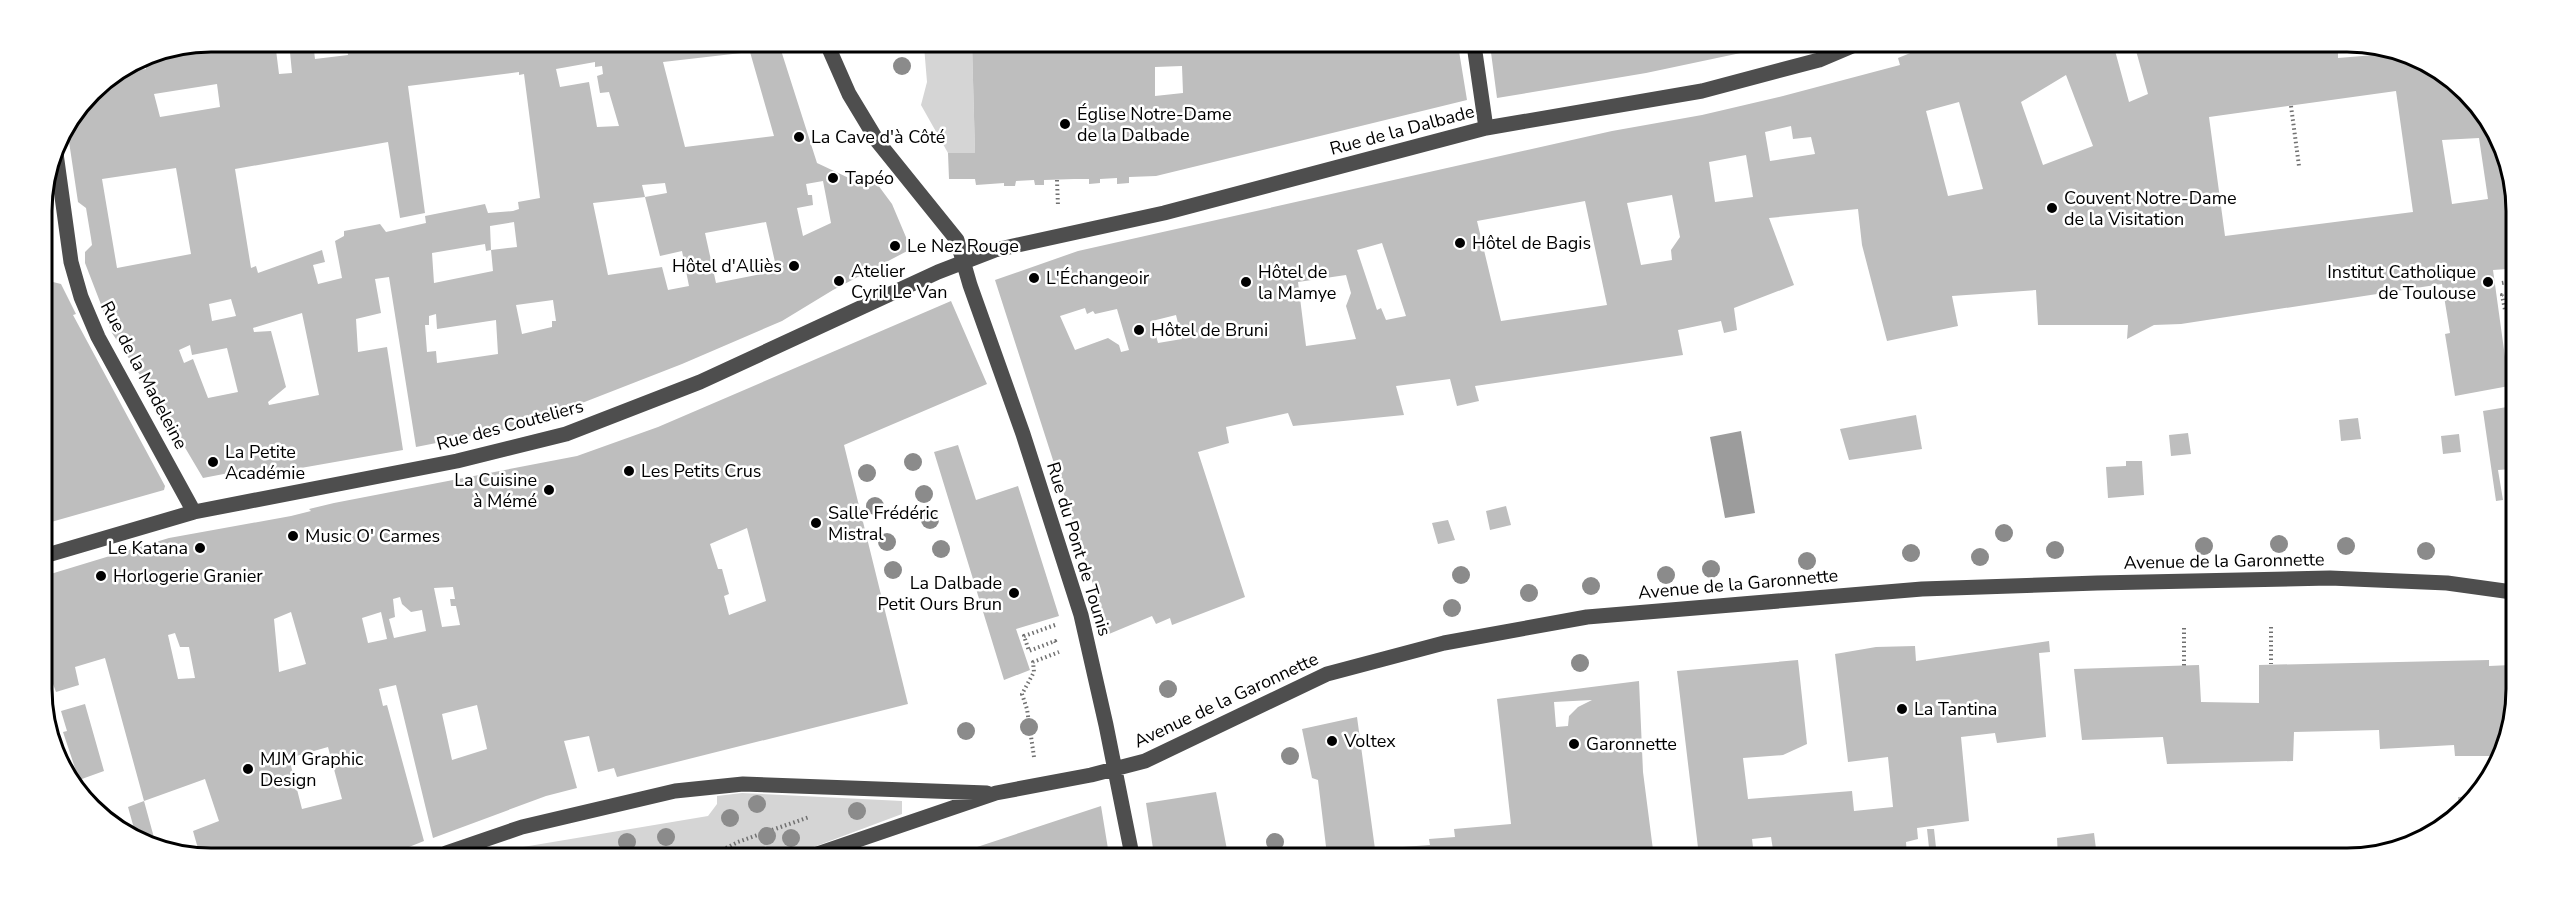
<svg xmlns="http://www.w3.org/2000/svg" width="2559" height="900" font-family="'Nunito Sans',sans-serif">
<rect width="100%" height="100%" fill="#fff"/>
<!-- green -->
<path fill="#d5d5d5" d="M922,44h50l3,109h-27l-27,-48 6,-23 -3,-36z
M742,793l160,8v13l-107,40h-25l-4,-8 -17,8 -240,-1 2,-4 197,-33 9,-12v-8z"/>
<!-- water -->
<path fill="#9c9c9c" d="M1741,431l14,82 -30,5 -15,-81z"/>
<!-- building -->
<path fill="#bebebe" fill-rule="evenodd" d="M211,42h64l4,32 13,-1 -3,-31h24l2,17 33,-4 -2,-13h19l2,11 15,-3 -1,-8 398,2 38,119 34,16 21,-2 20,27 19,45 -78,41 -51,31 -100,43 -159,62 -107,21 -27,-170 -14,2 6,34 -25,6 2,33 29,-5 16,103 -164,29 -5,-7 -31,6 -45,-76 -46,-69 -27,-70v-11l7,-7 -1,-7 -5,-30 -8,-6 -11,-74 25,-37 30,-19 24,-3 -1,-13 2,-1 31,-6v3l16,-1 -1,-5zM750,52l24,84 -89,11 -22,-85zM595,62v5l7,-1 1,8 -6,2 3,17 9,-1 10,34 -22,1 -8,-45 -29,5 -4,-18zM519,72v3l5,-1 16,124 -22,4 1,7 -6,2 -25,2 -3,-9 -60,12 1,7 -40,9 -6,-8 -36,7v5l-9,5 7,37 -24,6 -5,-19 12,-3 -3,-12 -64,23 -2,-7 -5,2 -16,-99 153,-27 12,76 25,-5 -17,-127zM217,84l3,23 -60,10 -6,-23zM176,168l15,86 -74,14 -15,-89zM823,181l8,42 -28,13 -6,-28 16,-3 -1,-10h-4l-2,-11zM665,183l2,10 -22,4 15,59 22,-5 7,35 -21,4 -6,-23 -54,8 -15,-72 52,-6 -3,-12zM514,222l3,25 -26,3 -1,-24zM766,222l11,49 -61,12 -11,-50zM485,244l1,7 5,-1 2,21 -59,12 -2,-30zM231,299l5,17 -24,5 -3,-17zM553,300l3,21h-4v6l-30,7 -6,-29zM302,313l17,82 -50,10 -1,-3 18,-15 -15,-56 -17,1 -1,-4zM436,314l1,15 59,-9 2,34 -61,9 -1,-12 -9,1 -2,-27h4v-9zM190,345l2,10 35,-7 11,44 -30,6 -15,-39 -9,4 -5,-13z
M972,44l486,1 9,55 -311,76 -27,1v6l-12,1v-6l-17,1v4l-11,1v-5h-15l-30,1v5h-9l-1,-5 -18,1 -1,5h-11v-3l-28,2 -1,-6h-26l-1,-26h27zM1182,66l1,27 -28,3v-29z
M1490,45l279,1v1l-123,26 -149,25z
M1925,47h189l15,55 19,-8 -13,-47h45l2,6 21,-6 135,1v10l61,-5 76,46 39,80 -1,107h-2l-4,-17 -14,1 16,116 -54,10 -10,-62 5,-1 -8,-49 -261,40 -27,1 -27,14 1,-14h-90l-2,-35 -84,6 6,30 -71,15 -25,-96 -4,-36 -89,9 25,67 -60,23 3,22 -13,3 -3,-12 -43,9 5,25 -208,31 4,15 -22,5 -7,-27 -54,7 8,29 -111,11 -5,-13 -62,14 3,16 -31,9 47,145 -73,28 -2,-7 -14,6 -4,-8 -43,18 -114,-354 83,-29 534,-120 90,-16 81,-19 117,-31 -2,-7zM2066,75l27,71 -50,19 -22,-63zM2396,91l17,121 -188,24 -16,-119zM1959,102l24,87 -35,7 -22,-85zM1791,126l2,13 18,-2 4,17 -45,7 -5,-29zM2479,138l9,61 -36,5 -10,-64zM1746,155l7,42 -38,5 -6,-40zM1672,195l8,42 -9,13 1,10 -31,5 -14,-62zM1585,201l22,104 -106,16 -24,-100zM1382,243l24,73 -20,4 -5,-12 -4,2 -20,-60zM1346,275l5,18 -5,13 10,33 -50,7 -8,-64zM1085,308l2,6 6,-3 2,3 22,-5 12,41 -8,2 -2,-7 -11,-7 -33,12 -15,-34zM1176,315l6,24 -24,4 -6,-22z
M45,188l8,56 -5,3v5l5,30 8,2 15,30 -3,1 92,171 -1,4 -120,34 -2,-323z
M951,301l36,83 -143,61 64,259 -291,73 -3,-9 -16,4 -9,-36 -25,5 13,47 -31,8 -113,42 -37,-153 -17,4 4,17 4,-1 37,136 -30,12 -195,-1 -6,-21 26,-10 -14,-42 -61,22 12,44 -21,-13 -7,-25 16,-6 -39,-143 -30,9 4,18 -23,7 -7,-19 -4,1 -1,-98 125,-38 122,-22 20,-5 -2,-2 25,-6 243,-47 81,-29zM747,528l19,73 -37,14 -5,-19 5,-2 -7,-25h-4l-8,-25zM453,587l2,12h-5l1,7h5l4,19 -18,2 -8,-39zM400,597l2,7 9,8 11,-2 4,21 -32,7 -5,-19 6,-2 -2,-18zM291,612l15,52 -27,8 -5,-53zM381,612l6,27 -19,4 -6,-25zM175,633l5,14h9l6,31 -17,1 -10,-44zM477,705l10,44 -35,11 -10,-46zM328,747l14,52 -40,10 -13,-51z
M2513,406l-1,63 -14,1 5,30 -7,1 -13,-90z
M1916,415l6,34 -73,11 -9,-31z
M2358,418l3,21 -20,2 -2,-21z
M2188,433l3,21 -20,2 -2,-21z
M2459,434l2,18 -18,2 -2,-18z
M958,445l18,55 42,-14 41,130 -43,13 14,41 -26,10 -70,-228z
M2126,461h16l2,34 -36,3 -2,-31 20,-1z
M1506,506l5,19 -21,5 -4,-19z
M1448,520l7,20 -17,4 -6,-21z
M2049,641l1,11 -11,1 7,84 -49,6 -2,-10 -34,4 8,84 -52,7 1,11 -12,3 1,15 -133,-1 -3,-19 -19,2 2,17h-55l-22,-185 121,-11 9,84 -24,11 -40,3 5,41 104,-8 2,20 39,-4 -5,-50 -40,5 -13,-108 41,-7 39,-1 1,15z
M2489,660v6l22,-1v68l-15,34 -1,-11h-40l-1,-11 -74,4 -1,-19 -85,2 -1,29 -126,3 -4,-27 -81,3 -8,-71 125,-4 2,37 58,1v-38z
M1639,681l4,91 10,78 -22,-3 -54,9 -250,-1 -9,-75 -6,-2 -10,-49 55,-12 18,132 55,-4 -1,-6 26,-2 -1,-8 57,-5 -14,-125zM1592,700l-14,7 -9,9 -1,10 -12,1 -2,-25z
M85,704l19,67 -25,9 -16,-48 4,-1 -6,-20z
M1216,792l12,63h-74l-8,-52z
M2476,796l-17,18 -1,-17z
M1101,806l8,49 -150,-1 12,-5z
M1927,829h7l3,28h-7z
M2094,833l3,24h-39l-1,-19z"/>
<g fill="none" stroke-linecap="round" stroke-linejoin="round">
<!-- path -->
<path stroke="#707070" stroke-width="4" stroke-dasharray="1.5 3" stroke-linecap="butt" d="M2291,106l8,60
M1057,180l1,26
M2502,283l11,-2
M2513,309l-8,1 -3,-15 11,-2
M2513,357l-5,-34h5
M1055,625l-31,11 5,15 26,-10 1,2
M2271,627v37
M2184,628v38
M1034,757l-7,-48 -5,-15 12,-22 -1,-10 26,-10
M714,854l24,-12 71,-25"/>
<!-- minor -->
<path stroke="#4e4e4e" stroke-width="15" d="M827,44l22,50 29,48 79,98 13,45 53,149 58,181 25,110 26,130
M1474,45l12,83
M55,146l16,116 10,35 17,40 96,175
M44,556l150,-44 263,-51 109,-27 134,-52 238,-110 57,-22 169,-37 322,-85 216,-37 117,-31 33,-14
M446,853l76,-26 153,-36 68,-7 244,9
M817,854l179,-61 95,-18 54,-14 182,-87 117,-31 143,-26 335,-28 175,-6 233,-5 117,5 65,9"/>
</g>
<!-- trees -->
<g fill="#8b8b8b">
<circle cx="902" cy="66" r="9"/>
<circle cx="913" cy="462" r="9"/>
<circle cx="867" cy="473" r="9"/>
<circle cx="924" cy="494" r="9"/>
<circle cx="875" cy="506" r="9"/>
<circle cx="930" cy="520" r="9"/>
<circle cx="2004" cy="533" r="9"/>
<circle cx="887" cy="542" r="9"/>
<circle cx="2279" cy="544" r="9"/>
<circle cx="2204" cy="546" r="9"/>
<circle cx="2346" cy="546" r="9"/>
<circle cx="941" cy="549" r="9"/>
<circle cx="2055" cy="550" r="9"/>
<circle cx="2426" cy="551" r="9"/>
<circle cx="1911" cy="553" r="9"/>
<circle cx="1980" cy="557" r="9"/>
<circle cx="1807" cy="561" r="9"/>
<circle cx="1711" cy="569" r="9"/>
<circle cx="893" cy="570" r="9"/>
<circle cx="1461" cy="575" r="9"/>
<circle cx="1666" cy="575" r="9"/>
<circle cx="1591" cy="586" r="9"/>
<circle cx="1529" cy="593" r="9"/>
<circle cx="1452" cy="608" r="9"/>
<circle cx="1580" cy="663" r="9"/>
<circle cx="1168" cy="689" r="9"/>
<circle cx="1029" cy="727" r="9"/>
<circle cx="966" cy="731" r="9"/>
<circle cx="1290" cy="756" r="9"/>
<circle cx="757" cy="804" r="9"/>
<circle cx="857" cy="811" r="9"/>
<circle cx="730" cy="818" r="9"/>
<circle cx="767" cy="836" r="9"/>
<circle cx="666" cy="837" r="9"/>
<circle cx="791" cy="838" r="9"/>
<circle cx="627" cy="842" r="9"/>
<circle cx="1275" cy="842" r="9"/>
</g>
<!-- markers -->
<g fill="#000" stroke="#fff" stroke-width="2">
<circle cx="1065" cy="124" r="6"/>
<circle cx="799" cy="137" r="6"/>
<circle cx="833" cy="178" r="6"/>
<circle cx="2052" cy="208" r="6"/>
<circle cx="1460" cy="243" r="6"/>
<circle cx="895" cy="246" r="6"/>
<circle cx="794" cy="266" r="6"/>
<circle cx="1034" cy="278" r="6"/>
<circle cx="839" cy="281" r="6"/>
<circle cx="1246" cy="282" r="6"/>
<circle cx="2488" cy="282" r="6"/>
<circle cx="1139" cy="330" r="6"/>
<circle cx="213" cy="462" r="6"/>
<circle cx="629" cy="471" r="6"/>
<circle cx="549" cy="490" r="6"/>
<circle cx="816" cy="523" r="6"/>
<circle cx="293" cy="536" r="6"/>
<circle cx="200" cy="548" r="6"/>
<circle cx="101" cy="576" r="6"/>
<circle cx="1014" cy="593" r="6"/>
<circle cx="1902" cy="709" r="6"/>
<circle cx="1332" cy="741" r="6"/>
<circle cx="1574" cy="744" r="6"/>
<circle cx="248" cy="769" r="6"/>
</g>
<g text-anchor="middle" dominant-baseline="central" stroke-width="5" stroke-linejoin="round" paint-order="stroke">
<!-- poi labels -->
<g font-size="18" fill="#000" stroke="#fff" text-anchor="start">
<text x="1077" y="114">Église Notre-Dame<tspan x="1077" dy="21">de la Dalbade</tspan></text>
<text x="811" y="137">La Cave d'à Côté</text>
<text x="845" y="178">Tapéo</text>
<text x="2064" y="198">Couvent Notre-Dame<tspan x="2064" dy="21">de la Visitation</tspan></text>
<text x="1472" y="243">Hôtel de Bagis</text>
<text x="907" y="246">Le Nez Rouge</text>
<text x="782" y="266" text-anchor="end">Hôtel d'Alliès</text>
<text x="851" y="271">Atelier<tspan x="851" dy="21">Cyril Le Van</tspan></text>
<text x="1258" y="272">Hôtel de<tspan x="1258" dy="21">la Mamye</tspan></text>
<text x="2476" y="272" text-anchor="end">Institut Catholique<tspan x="2476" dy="21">de Toulouse</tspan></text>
<text x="1046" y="278">L'Échangeoir</text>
<text x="1151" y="330">Hôtel de Bruni</text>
<text x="225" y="452">La Petite<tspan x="225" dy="21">Académie</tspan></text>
<text x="641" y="471">Les Petits Crus</text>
<text x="537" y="480" text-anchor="end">La Cuisine<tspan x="537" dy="21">à Mémé</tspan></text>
<text x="828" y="513">Salle Frédéric<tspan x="828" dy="21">Mistral</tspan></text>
<text x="305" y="536">Music O' Carmes</text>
<text x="188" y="548" text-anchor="end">Le Katana</text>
<text x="113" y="576">Horlogerie Granier</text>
<text x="1002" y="583" text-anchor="end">La Dalbade<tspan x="1002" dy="21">Petit Ours Brun</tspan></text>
<text x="1914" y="709">La Tantina</text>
<text x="1344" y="741">Voltex</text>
<text x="1586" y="744">Garonnette</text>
<text x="260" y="759">MJM Graphic<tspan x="260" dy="21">Design</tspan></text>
</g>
<!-- street labels -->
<g font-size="18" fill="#000" stroke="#fff">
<text transform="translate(1402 130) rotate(-15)">Rue de la Dalbade</text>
<text transform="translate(144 375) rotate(62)">Rue de la Madeleine</text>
<text transform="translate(510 425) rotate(-15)">Rue des Couteliers</text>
<text transform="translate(1079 549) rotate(73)">Rue du Pont de Tounis</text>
<text transform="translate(2224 561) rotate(-1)">Avenue de la Garonnette</text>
<text transform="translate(1738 584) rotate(-5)">Avenue de la Garonnette</text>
<text transform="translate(1226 700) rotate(-25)">Avenue de la Garonnette</text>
</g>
</g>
<!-- crop -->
<path d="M0 0H2559V900H0ZM211 52H2347A159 159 0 0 1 2506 211V689A159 159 0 0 1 2347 848H211A159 159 0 0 1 52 689V211A159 159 0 0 1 211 52Z" fill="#fff" fill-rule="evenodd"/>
<path fill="none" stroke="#000" stroke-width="3" d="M211 52H2347A159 159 0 0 1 2506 211V689A159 159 0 0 1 2347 848H211A159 159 0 0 1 52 689V211A159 159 0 0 1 211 52Z"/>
</svg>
